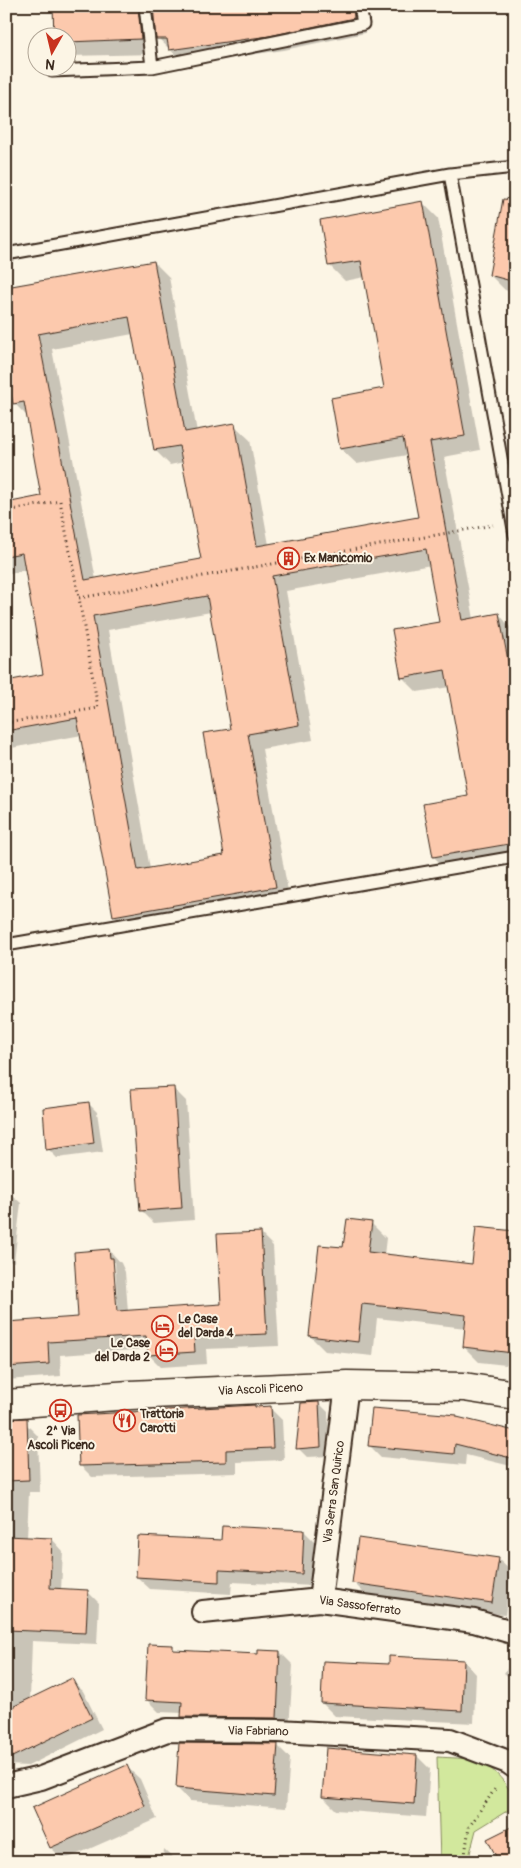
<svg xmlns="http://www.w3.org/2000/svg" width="521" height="1868" font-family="Pangolin,sans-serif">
<rect width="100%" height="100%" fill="#fcf5e5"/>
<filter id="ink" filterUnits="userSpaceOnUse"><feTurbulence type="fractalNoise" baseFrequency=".02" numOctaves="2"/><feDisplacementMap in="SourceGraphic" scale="10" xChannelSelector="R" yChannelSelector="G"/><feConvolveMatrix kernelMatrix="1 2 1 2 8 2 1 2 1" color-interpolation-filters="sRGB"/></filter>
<g filter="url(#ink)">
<!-- green -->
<path fill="#d2e89d" stroke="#86895e" d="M437,1757c31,2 46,-1 67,25 6,9 11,13 11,24l-39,24 -6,23 5,9h-35z"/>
<!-- shadow -->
<path fill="#0003" fill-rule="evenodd" d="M54,6h312l2,10h-6l3,17 -81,17 -99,14 -27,-26 -3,-21 -3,4 3,33 -85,2 -2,-3v-15z
M423,203l15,15 42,232 -36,7 30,162 25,-5 16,19v227l-66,12 -15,-15 36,-60 -20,-110 -33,5 -15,-15 39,-54 -10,-58 -145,26 27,149 -51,9 28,153 -160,29 -16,-16 -32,-180 -76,14v-66l39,-8 -19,-105 -20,4v-70l37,-7 -15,-80 -14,-14 -8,-115 148,-26 15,15 28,155 37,-7 16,15 19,105 150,-27 -12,-63 -50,9 -16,-15 -9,-50 53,-10 -20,-112 -20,4 -15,-15zM133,334l22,116 15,15 14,-3 18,98 -106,20 -44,-231zM211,612l21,118 -7,126 -75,13 -42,-239z
M515,226v67l-10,-3 -15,-15z
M6,906l8,44 -8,2z
M173,1088l13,13 8,119 -40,3 -13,-13z
M88,1103l9,9 6,40 -46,6 -9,-9z
M6,1190l15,13 -7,59 -8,-1z
M371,1223l15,15 -2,17 89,10 42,-32v133l-36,-4 -15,-15 2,-19 -89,-10 -4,38 -48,-5 -15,-15 35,-87z
M260,1233l13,13 6,100 -73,3 1,15 -46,3 -12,-12 -1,-6 -88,6 1,21 -55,4v-57l74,-5 29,-68 12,13 4,9 3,40 95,-7zM112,1262h3l3,56h-2z
M319,1403l9,9 2,44 -23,1 -9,-9z
M254,1406l3,2h13l12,12 2,40 -47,2v11l-145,4 -12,-12z
M457,1416l3,3 55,13v35l-49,-12 -1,10 -84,-8 -12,-12z
M26,1424l12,12 2,56h-11l-2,46 25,1 11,12 -2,39 26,1 12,12 -2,41 -65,-3 -2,59 41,-20 12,11 19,38 -74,37 -22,-1v-340z
M304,1531l13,13 -3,42 -82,-4 -1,12 -81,-5 -13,-12 85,-35z
M498,1559l13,12 -6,44 -139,-20 -13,-13z
M172,1647l5,5 82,4 21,-4 13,13 -4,65 -94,-1 -13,-12 1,-4 -24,-1 -12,-12z
M515,1658v24l-11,-9z
M464,1661l12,13 -2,49 -139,-7 -13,-13 68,-38z
M278,1746l12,12 -4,50 -96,-7 -13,-13z
M417,1756l13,13 -4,48 -90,-7 -13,-13z
M127,1767l13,12 17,40 -93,41 -13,-12 -17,-39z
M164,1849l12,11v2h-13z
M237,1859l24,3h-24z"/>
<!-- building -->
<path fill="#fcc9ad" stroke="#3b2a1e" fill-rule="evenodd" d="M53,6h85l3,33 -73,3v-4h-14z
M153,6h200l1,12 -85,18 -100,14 -2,-11h-11z
M503,199l12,1v82l-26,-7z
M423,201l42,235 -35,6 32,178 37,-7 16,84v146l-82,14 -10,-53 45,-8 -23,-126 -44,8 -9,-48 47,-8 -13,-73 -154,27 27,149 -51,9 28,153 -163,29 -36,-198 -71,13v-50l37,-7 -21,-121 -16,3v-53l35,-7 -17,-94 -11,2 -7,-37v-80l148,-26 31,171 50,-9 22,123 161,-29 -15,-79 -63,11 -9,-51 53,-10 -23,-127 -33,5 -8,-46zM129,317l25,133 25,-4 22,113 -116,21 -47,-246zM207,596l23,133 -27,4 21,122 -86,15 -45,-254z
M174,1087l8,121 -42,3 -9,-122z
M89,1102l5,41 -48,7 -3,-42z
M347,1219l25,3 -4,30 104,12 4,-37 39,4 -2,122 -50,-6 3,-32 -104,-11 -4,38 -49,-6 10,-91 24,2z
M261,1232l6,102 -73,3 1,15 -47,3 -2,-19 -98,6 1,22 -43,3v-45l72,-5 -4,-65 35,-3 1,9h3l4,53 104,-7 -4,-70z
M319,1402l2,45 -25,2 5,-46z
M255,1405v2l16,-1 2,42 -47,2v12l-147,4 -2,-51z
M372,1408l85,7v2l58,14v28l-60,-15 -1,10 -86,-8z
M27,1418l2,62 -23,1v-62z
M222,1526l82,4 -2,44 -83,-4v12l-83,-5 2,-41 83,4z
M6,1536l46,2 -2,50 38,2 -2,43 -80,-3z
M358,1538l141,20 -7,45 -140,-20z
M148,1644l25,1v5l85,4v-4l22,1 -3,67 -96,-1 1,-15 -37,-2z
M389,1656l75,4 -2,51 -141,-8 2,-42 66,3z
M72,1678l20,40 -86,42v-50z
M179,1743l99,1 -4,52 -98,-8z
M326,1748l91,7 -3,49 -92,-7z
M127,1765l18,41 -95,42 -18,-40z
M515,1825v37h-16l-12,-23z"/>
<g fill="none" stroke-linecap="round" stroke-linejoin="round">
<defs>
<path id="service" d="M145,6l7,61 211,-43 -3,-18
M52,71l100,-4
M450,174l65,-7
M6,254l444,-80 65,361
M6,945l509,-88"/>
<g id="minor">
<path id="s1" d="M320,1600l27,-215"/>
<path id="s2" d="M203,1612l117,-12 154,21 41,12"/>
<path id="s3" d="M6,1786l35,-8 126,-48 111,1 172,9 58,22 7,5"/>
</g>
<g id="tertiary">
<path id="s4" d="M6,1404l124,-9 217,-10 117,2 51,8"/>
</g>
</defs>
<!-- service casing -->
<use href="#service" stroke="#3b2a1e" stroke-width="15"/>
<!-- minor casing -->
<use href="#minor" stroke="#3b2a1e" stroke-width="26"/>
<!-- tertiary casing -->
<use href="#tertiary" stroke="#3b2a1e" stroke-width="31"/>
<!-- path -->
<path stroke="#3b2a1e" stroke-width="3" stroke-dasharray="1 4" stroke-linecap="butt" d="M6,511l54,-10 19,97
M6,723l92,-15 -19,-110 414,-73
M464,1862l5,-35 28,-41"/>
<!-- service -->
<use href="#service" stroke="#fcf5e5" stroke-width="11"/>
<!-- minor -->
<use href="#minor" stroke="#fcf5e5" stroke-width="22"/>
<!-- tertiary -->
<use href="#tertiary" stroke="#fcf5e5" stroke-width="28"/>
</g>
</g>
<!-- icons -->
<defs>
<symbol id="building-ring" viewBox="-11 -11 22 22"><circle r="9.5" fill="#fcf5e5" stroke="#c8321e" stroke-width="1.5"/><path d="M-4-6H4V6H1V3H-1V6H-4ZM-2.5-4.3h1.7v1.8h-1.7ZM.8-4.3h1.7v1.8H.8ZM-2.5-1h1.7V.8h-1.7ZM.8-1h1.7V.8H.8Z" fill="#c8321e"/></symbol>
<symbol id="hotel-ring" viewBox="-11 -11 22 22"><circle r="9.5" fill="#fcf5e5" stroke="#c8321e" stroke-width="1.5"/><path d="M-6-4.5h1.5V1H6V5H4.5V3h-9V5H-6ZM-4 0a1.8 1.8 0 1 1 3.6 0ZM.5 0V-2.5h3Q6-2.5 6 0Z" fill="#c8321e"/></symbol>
<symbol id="bus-ring" viewBox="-11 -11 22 22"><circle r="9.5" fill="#fcf5e5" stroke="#c8321e" stroke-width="1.5"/><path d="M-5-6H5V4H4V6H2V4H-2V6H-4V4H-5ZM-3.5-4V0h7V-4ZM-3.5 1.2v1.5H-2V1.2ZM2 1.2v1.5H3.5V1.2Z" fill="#c8321e"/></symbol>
<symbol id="restaurant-ring" viewBox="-11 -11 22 22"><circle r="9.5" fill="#fcf5e5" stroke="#c8321e" stroke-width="1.5"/><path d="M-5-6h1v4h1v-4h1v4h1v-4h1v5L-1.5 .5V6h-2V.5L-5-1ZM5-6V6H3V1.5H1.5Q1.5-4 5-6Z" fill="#c8321e"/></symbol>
</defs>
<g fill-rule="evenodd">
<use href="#building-ring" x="276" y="546" width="25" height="25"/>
<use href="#hotel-ring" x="150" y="1314" width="25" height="25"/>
<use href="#hotel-ring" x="154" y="1338" width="25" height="25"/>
<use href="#bus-ring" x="48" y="1398" width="25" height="25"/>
<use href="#restaurant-ring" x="112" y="1408" width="25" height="25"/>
</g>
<g text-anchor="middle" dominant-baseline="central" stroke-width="4" stroke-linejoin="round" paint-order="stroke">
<!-- poi labels -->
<g font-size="12" font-weight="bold" fill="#3b2a1e" stroke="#fcf5e5" text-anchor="start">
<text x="304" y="558">Ex Manicomio</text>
<text x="178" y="1319">Le Case<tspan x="178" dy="14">del Darda 4</tspan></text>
<text x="150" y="1343" text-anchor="end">Le Case<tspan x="150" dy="14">del Darda 2</tspan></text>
<text x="140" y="1414">Trattoria<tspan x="140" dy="14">Carotti</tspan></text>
<text x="61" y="1431" text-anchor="middle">2^ Via<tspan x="61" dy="14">Ascoli Piceno</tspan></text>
</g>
<!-- street labels -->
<g font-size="12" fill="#3b2a1e" stroke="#fcf5e5">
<text stroke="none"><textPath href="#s4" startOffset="255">Via Ascoli Piceno</textPath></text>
<text stroke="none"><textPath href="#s1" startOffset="109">Via Serra San Quirico</textPath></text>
<text stroke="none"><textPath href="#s2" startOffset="158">Via Sassoferrato</textPath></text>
<text stroke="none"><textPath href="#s3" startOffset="262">Via Fabriano</textPath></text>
</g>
</g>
<!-- margin -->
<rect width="521" height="1868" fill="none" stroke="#fcf5e5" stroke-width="25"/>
<rect x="12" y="12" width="496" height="1843" fill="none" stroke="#3b2a1e" stroke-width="2" filter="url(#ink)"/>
<!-- north arrow -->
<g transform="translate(52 52) rotate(188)"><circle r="24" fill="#fcf5e5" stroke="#afa495"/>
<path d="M0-4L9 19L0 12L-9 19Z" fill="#c8321e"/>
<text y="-8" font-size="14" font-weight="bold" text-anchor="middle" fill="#3b2a1e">N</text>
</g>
</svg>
